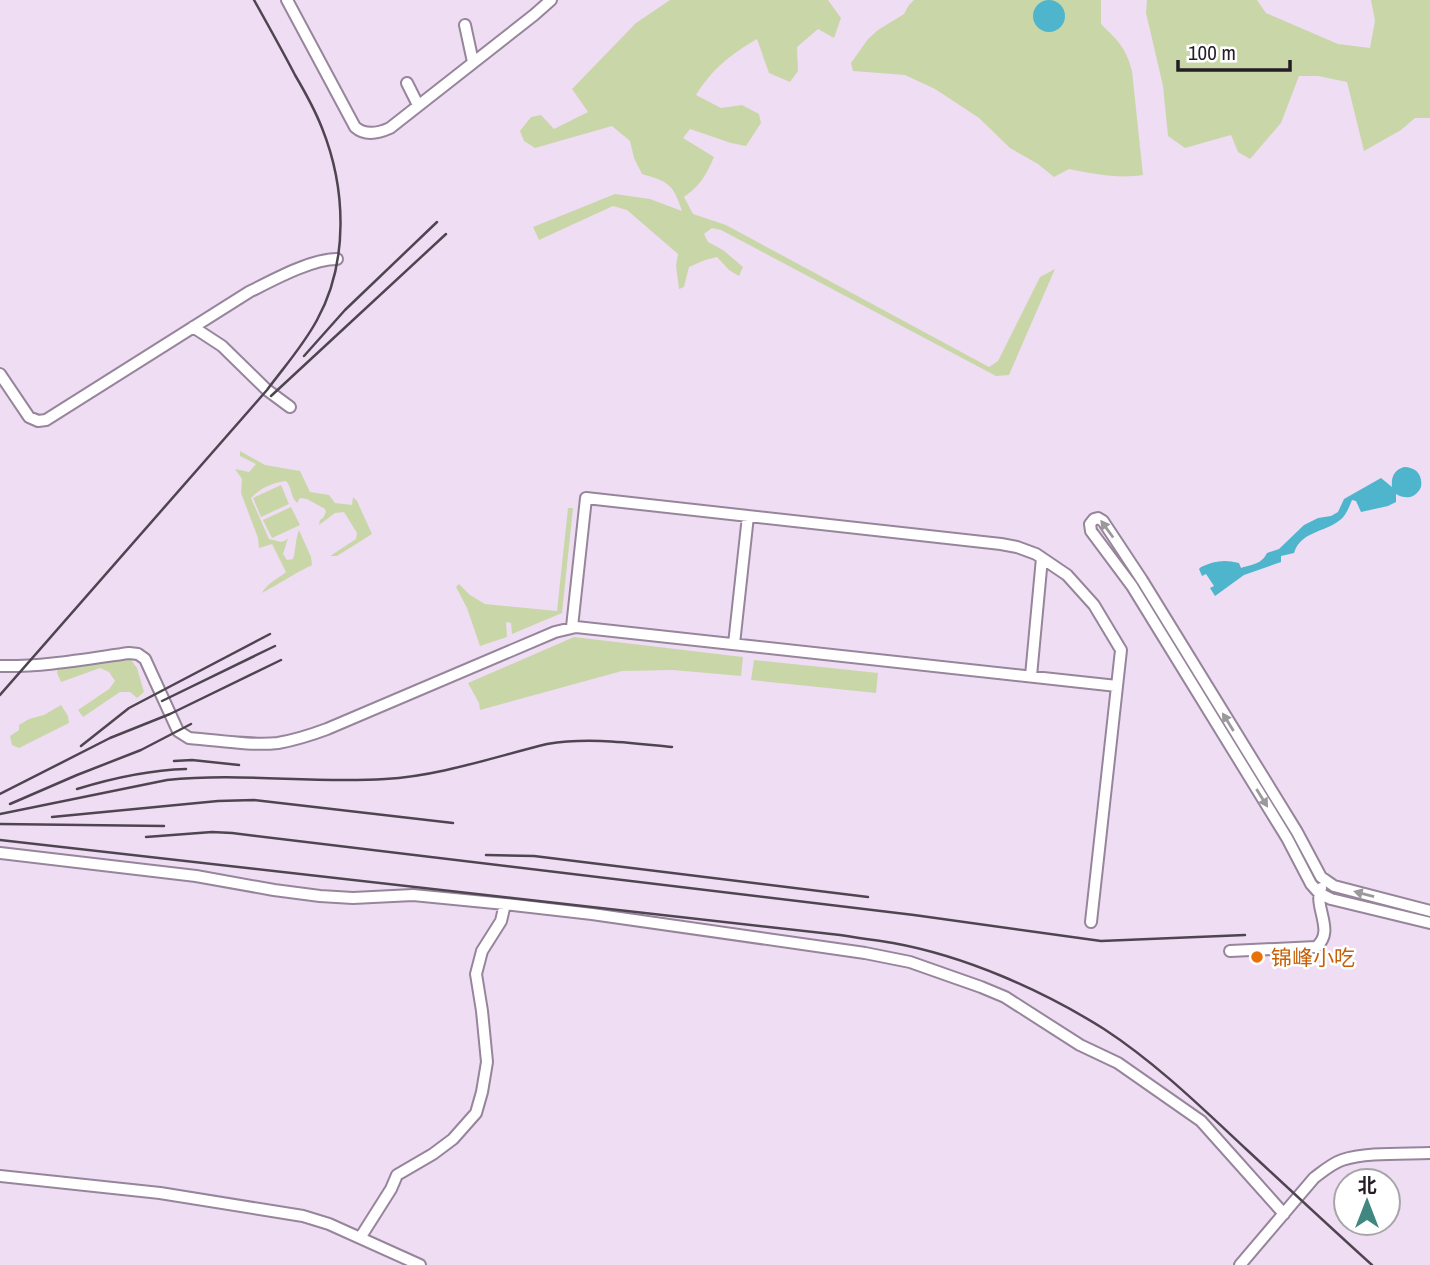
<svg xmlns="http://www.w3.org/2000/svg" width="1430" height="1265" font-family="'Archivo Narrow','Noto Sans SC',sans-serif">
<rect width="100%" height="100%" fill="#efddf4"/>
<!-- green -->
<path fill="#c9d7a8" d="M670,0h158l13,18 -7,20 -16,-9 -21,18 1,24 -8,11 -21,-9 -12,-34c-26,15 -45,30 -61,56l25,13 21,-3 17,9 2,9 -15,23 -15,-3 -41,-14 -7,9 31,19c-8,18 -13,28 -30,40l9,17 33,11 263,142 9,-6 42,-84 15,-8 -46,106 -13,1 -275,-146 -9,-2 -8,6 4,8 15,8 20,17 -4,9 -10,-6 -12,-13 -12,3 -16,7 -5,20 -5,2 -3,-23 2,-12 -51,-44 -14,-4 -74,34 -6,-13 82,-33 35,5 32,12c-9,-27 -13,-29 -40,-37l-8,-16 -4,-17 -18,-15 -77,22 -11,-7 -4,-10 11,-14 10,-2 13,14 34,-17 -16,-23 64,-66z
M914,0h187v24c16,16 25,23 31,47l11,104c-25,4 -49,-1 -74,-6l-15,8 -16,-13 -28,-16 -31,-30 -44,-29 -30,-14 -52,-4 -2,-8 17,-24 10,-9 26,-16 5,-9z
M1147,0h110l9,13 72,31 32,4 5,-27 -4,-21h59v118h-15l-14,12 -37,21 -17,-69 -29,-6h-19l-18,47 -31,36 -12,-7 -7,-17 -46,13 -17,-12 -5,-50 -17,-73z
M240,451l25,14 35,6 10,21 19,3 6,8 17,2 1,-8 4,4 15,33 -35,22h-7l26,-17 1,-6 -13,-21 -9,1 -16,12 1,-5 3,-2 3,-6 -1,-3 -18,-10 -7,-1 -3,5c-8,-9 -4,-14 -11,-22 -14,2 -26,7 -35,17l18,41c8,1 13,6 19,-1l-5,16 4,6 6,-1c3,-9 2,-19 6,-29l12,27 1,8c-17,8 -33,19 -50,28 5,-10 16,-14 24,-21l-14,-28 -13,4 -1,-10 -17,-45 1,-14 -7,-10 14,3 7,-8 -16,-8z
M281,485l8,19 -28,13 -8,-19z
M291,507l9,18 -28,13 -9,-18z
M568,508h5l-11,105 -50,21 -1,-11 -5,-1 1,15 -27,9 -13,-38 -11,-21 3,-3 11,11 15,9 72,7z
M574,637l169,20 -2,19 -68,-6 -51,1 -142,39 -1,-7 -11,-20z
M128,656l9,12 7,24 -7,6 -7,-6h-10l-37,25 -5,-7 31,-21 6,-8 -6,-9 -9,-4 -39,14 -4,-9 2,-13z
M754,660l124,13 -2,20 -125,-13z
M61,705l7,11 1,7 -50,25 -7,-3 -2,-9 9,-6v-5l10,-6 15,-4z"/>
<!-- water -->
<path fill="#4eb5cd" d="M1033 16a16 16 0 1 1 32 0a16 16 0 1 1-32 0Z
M1404,467c12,0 19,8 17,20 -5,11 -15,13 -25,7v8l-8,4 -27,6 -5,-11 -4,-1c-3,7 -6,16 -12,20 -16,13 -39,11 -46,33l-13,3v6l-37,13 -29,21 -5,-8 4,-2 -8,-12 -4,2 -3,-7 2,-2c13,-6 23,-8 38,-4l2,5c11,-4 20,-3 26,-15l12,-4 25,-24 14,-7 13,-2 7,-4 6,-13 37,-21 11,9c-1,-10 2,-17 12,-20z"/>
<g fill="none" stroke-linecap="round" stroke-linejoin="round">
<defs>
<path id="minor" d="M287,0l68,127c10,9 24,6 35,1l144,-113 17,-15
M465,25l8,37
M407,83l11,22
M193,327l29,19 45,44 23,17
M0,374l29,43 9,4 8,-1 203,-128c24,-12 62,-33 88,-33
M572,627l14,-129 415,46 16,3 19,7 31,21 27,30 27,45 -30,272
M734,644l14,-128
M0,666c43,1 86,-7 129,-13l9,1 7,5 33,72 11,7c29,2 60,8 89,5 17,-3 33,-8 49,-14l228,-97 21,-5 541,59
M1031,676l11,-118
M0,853l196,23 78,14 46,6 33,2 60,-3 92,9 87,10 273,39 45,9 71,25 24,10 75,48 38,18 83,58 83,93
M1430,911l-96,-25 -13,-9 -24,-45 -155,-252 -39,-59 -5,-3 -4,1 -4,5 1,7 41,55 155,252 24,46 8,9 12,6 99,24
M1230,951l86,-4c20,-16 -3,-39 5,-59
M0,1176l160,17 143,23 26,8 91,41
M360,1238l31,-49 6,-14 36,-21 20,-15 23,-26 6,-21 5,-30 -5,-51 -6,-37 6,-23 19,-30 4,-17
M1240,1265l74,-87c8,-6 17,-14 28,-18 23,-8 63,-6 88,-7"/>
</defs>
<!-- minor casing -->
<use href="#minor" stroke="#96859b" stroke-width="14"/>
<!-- minor -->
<use href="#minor" stroke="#fff" stroke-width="10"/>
<!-- rail -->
<path stroke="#4f4551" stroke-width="2.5" d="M304,356l41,-46 92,-88
M271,396l175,-162
M0,695l267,-305c17,-23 36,-44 50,-70 32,-58 29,-132 5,-192 -7,-18 -17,-36 -27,-53 -13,-25 -27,-50 -41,-75
M162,701l113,-55
M81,746l48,-38 141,-74
M174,761l18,-1 47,5
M77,789c36,-11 71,-19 109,-20
M0,794l110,-56 60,-24 111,-54
M10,804l67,-29 64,-25 50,-26
M0,814l167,-34c73,-8 145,4 218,-1 54,-3 109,-22 162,-35 42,-7 83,-1 125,3
M52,817l166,-16 36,-1 199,23
M0,824l164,2
M146,837l66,-5 20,1 682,82 187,26 144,-6
M0,840l840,95c17,3 35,5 53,8 72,13 149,47 211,86 52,34 97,78 142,120 42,39 84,78 126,116
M486,855l48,1 334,41"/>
</g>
<!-- one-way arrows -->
<defs><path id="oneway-solid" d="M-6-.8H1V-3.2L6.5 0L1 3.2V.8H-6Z" transform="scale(1.75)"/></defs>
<g fill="#9c999d">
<use href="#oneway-solid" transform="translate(1107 529) rotate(-126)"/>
<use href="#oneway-solid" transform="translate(1228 722) rotate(-122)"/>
<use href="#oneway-solid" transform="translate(1262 798) rotate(58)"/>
<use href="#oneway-solid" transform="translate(1364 894) rotate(-165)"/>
</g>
<!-- markers -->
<circle fill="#e8710a" stroke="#fff" stroke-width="2.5" cx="1257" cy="957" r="7"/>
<g text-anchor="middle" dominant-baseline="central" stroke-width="5" stroke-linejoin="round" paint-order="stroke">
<!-- food labels -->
<g font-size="21" fill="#c56008" stroke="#fff" text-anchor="start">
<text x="1271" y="957">锦峰小吃</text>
</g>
</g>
<!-- north arrow -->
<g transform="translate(1367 1202)"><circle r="33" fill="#ffffff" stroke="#a7a5a8" stroke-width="2"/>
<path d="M0-5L12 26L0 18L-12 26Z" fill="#408781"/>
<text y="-10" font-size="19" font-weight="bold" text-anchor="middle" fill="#241d26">北</text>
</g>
<!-- scale -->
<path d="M1178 60v10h112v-10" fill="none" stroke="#241d26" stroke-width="3.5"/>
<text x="1188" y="60" font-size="21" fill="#241d26" stroke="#ffffff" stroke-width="5" paint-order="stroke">100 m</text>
</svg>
